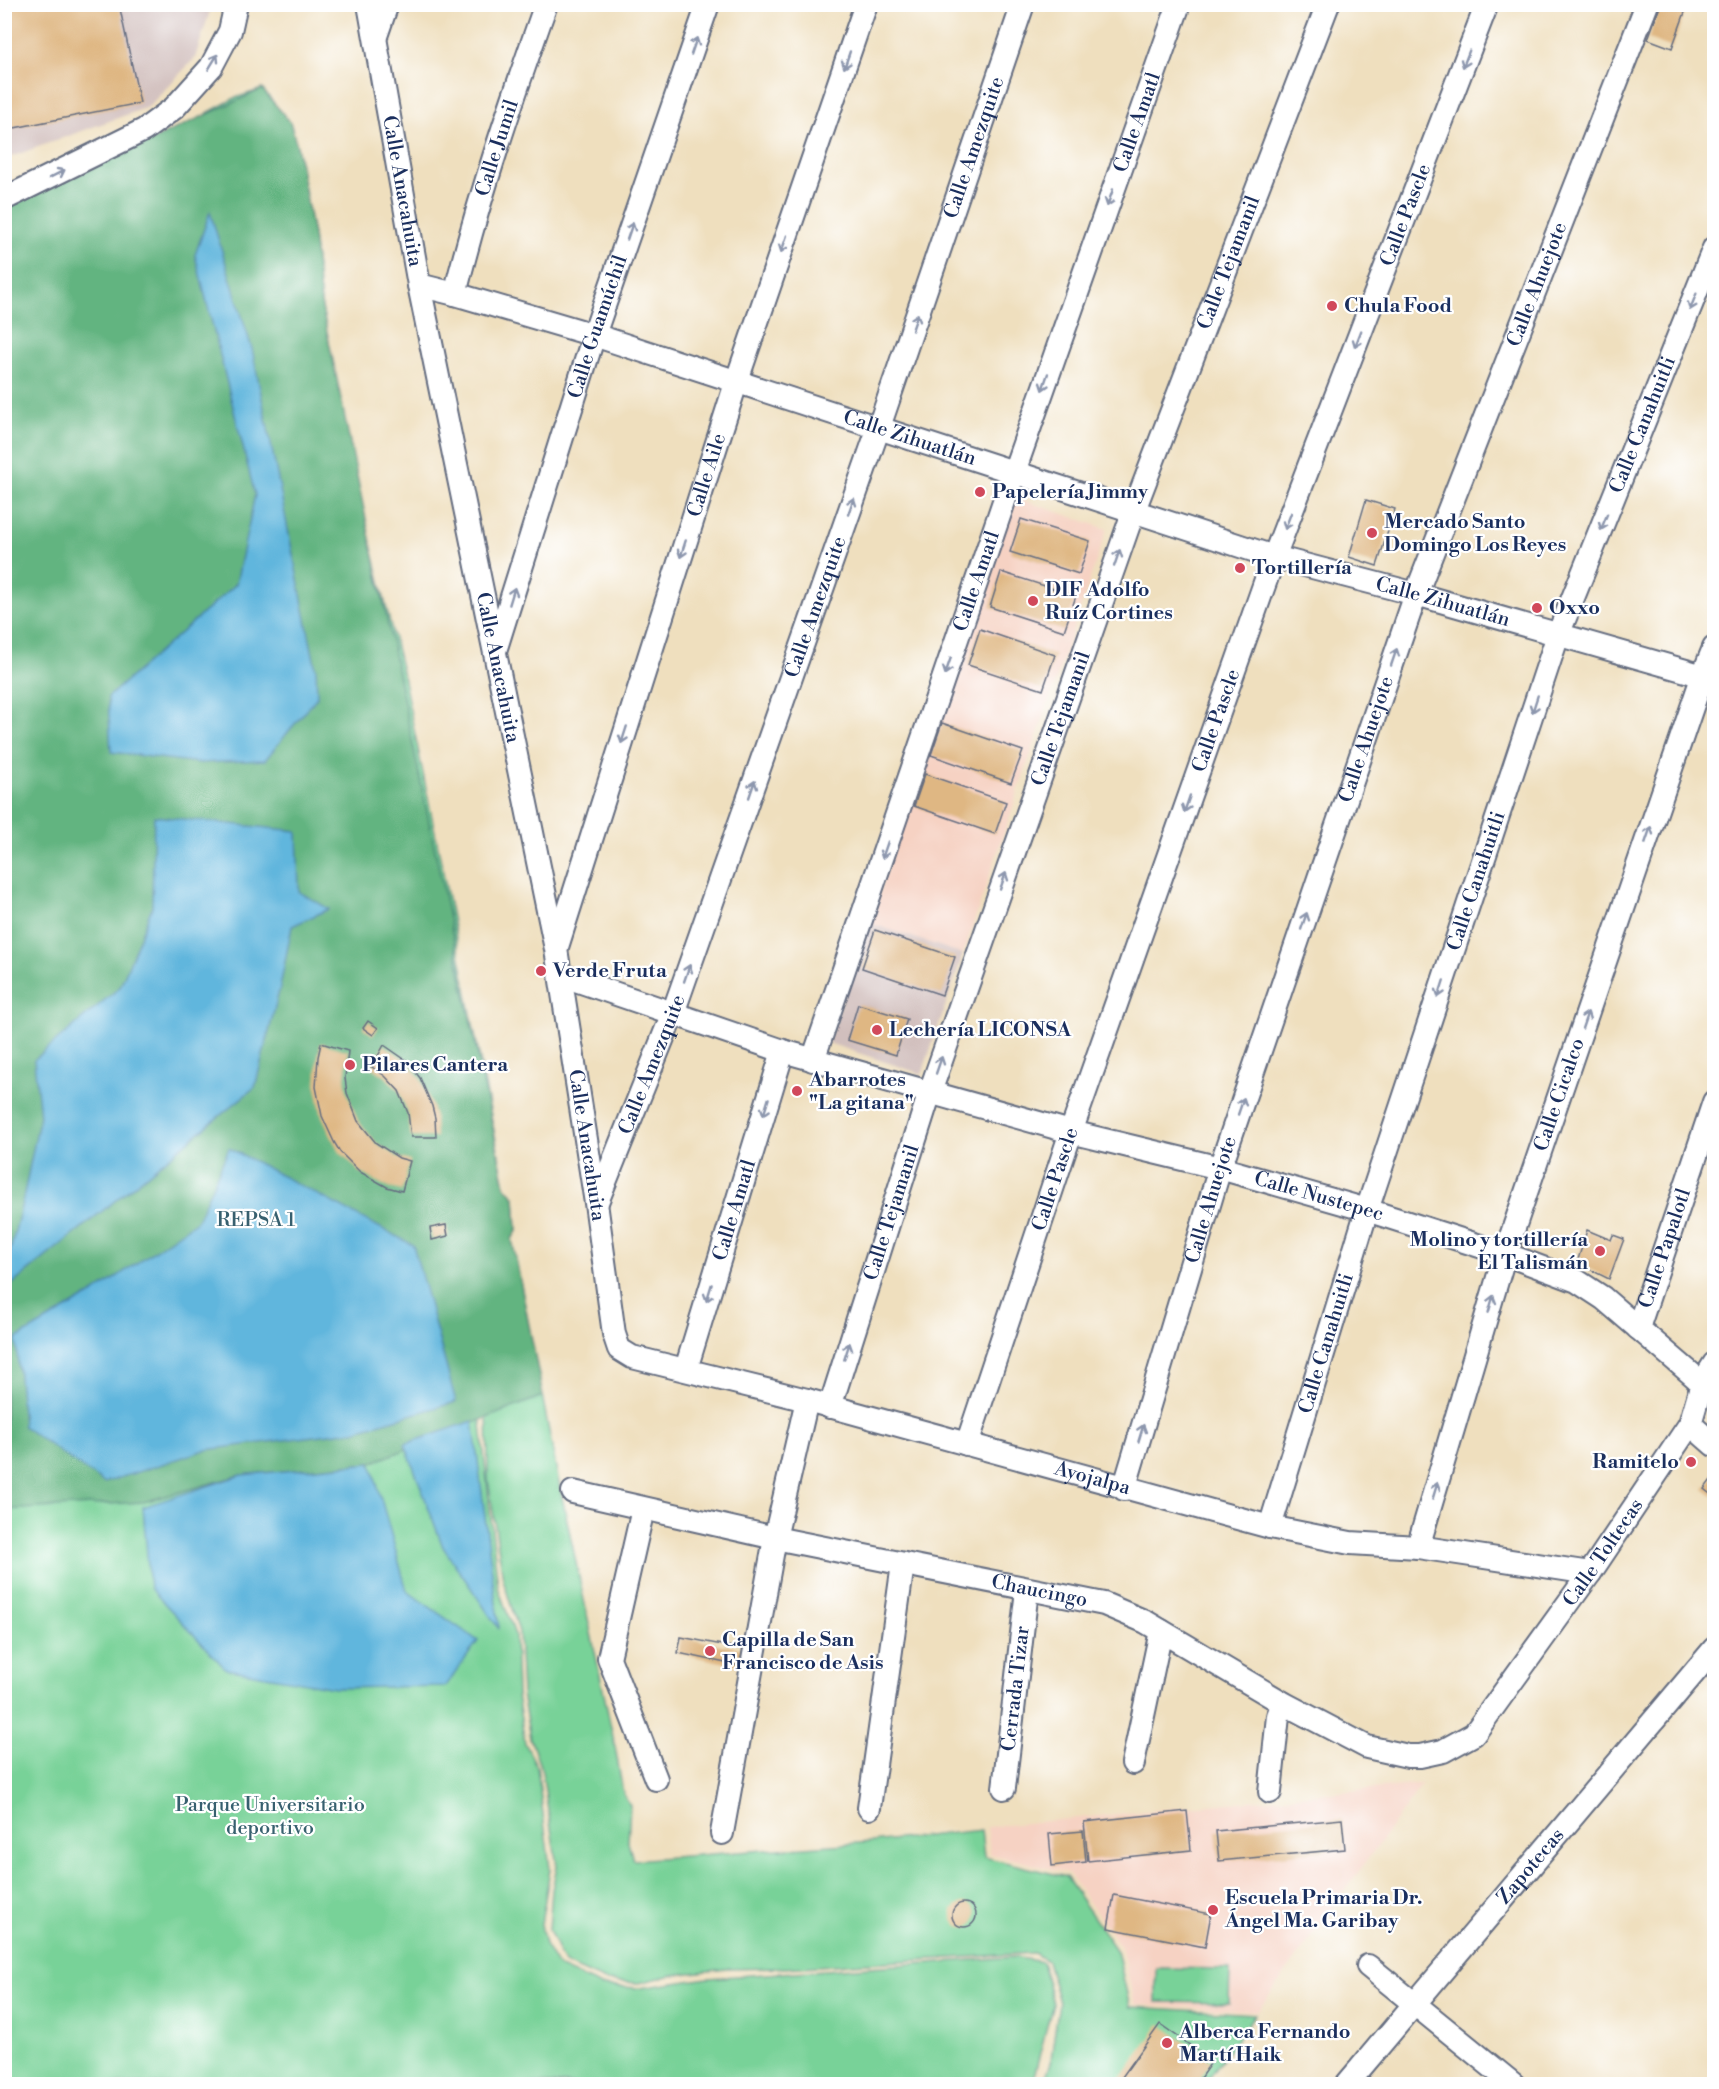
<svg xmlns="http://www.w3.org/2000/svg" width="1719" height="2089" font-family="'Libre Bodoni',serif">
<rect width="100%" height="100%" fill="#fff"/>
<filter id="ink" filterUnits="userSpaceOnUse"><feTurbulence type="fractalNoise" baseFrequency=".0167" numOctaves="2"/><feDisplacementMap in="SourceGraphic" scale="12" xChannelSelector="R" yChannelSelector="G"/><feConvolveMatrix kernelMatrix="1 2 1 2 8 2 1 2 1" color-interpolation-filters="sRGB"/></filter>
<filter id="wash" filterUnits="userSpaceOnUse"><feTurbulence type="fractalNoise" baseFrequency=".008" numOctaves="4" result="noise"/><feDisplacementMap in="SourceGraphic" scale="24" xChannelSelector="R" yChannelSelector="G"/><feGaussianBlur stdDeviation="1.35" result="paint"/><feColorMatrix in="noise" values="0 0 0 0 0 0 0 0 0 0 0 0 0 0 0 0 0 1.4 0 .05"/><feComposite in="paint" operator="in"/></filter>
<g filter="url(#wash)">
<rect width="100%" height="100%" fill="#efdfbe"/>
<!-- built -->
<path fill="#f6d2c3" d="M1014,497l93,32 -144,425 -94,-31z
M1422,1784l-164,227 -123,-6 -14,-58 -53,-74 -78,-19 -3,-27z"/>
<!-- industrial -->
<path fill="#d1bfbd" d="M5,5h207l-17,53 -47,49 -143,52z
M869,923l94,31 -41,120 -94,-31z"/>
<!-- green -->
<path fill="#78d298" stroke="#4a807b" stroke-width="1.5" d="M262,89l28,33 7,24 16,89 8,68 41,204 41,169 34,166 68,344 10,11 2,34 -5,8 46,239 57,268 8,47 7,12 -2,37 5,18 239,-18 109,-12 3,27 82,20 51,74 13,56 125,7 -50,70h-162l8,-25 8,-57 -12,-41 -13,-8 -250,15 -57,1 -55,6 -33,8 -34,-2 -41,-18 -15,-33 3,-40 5,-24 -15,-94 -12,-34 -8,-44 -3,-62 -16,-53 -15,-100 -1,-87 -302,-1239 22,-40 28,-15z
M480,1415l18,172 17,48 2,60 8,48 12,24 13,102 -9,55 4,21 13,22 43,19 39,2 68,-10 306,-21 28,5 11,41 -21,81h-1027l-1,-623 237,11z
M1156,1968l74,1 -1,34 -73,-1z"/>
<!-- forest -->
<path fill="#62b480" stroke="#3e726f" stroke-width="1.5" d="M262,89l28,33 7,24 16,89 8,68 184,883 10,11 2,34 -5,8 31,157 -172,67 -130,12 -97,27 -139,8 -1,-1302z"/>
<!-- water -->
<path fill="#61b6dd" stroke="#3e729e" stroke-width="1.5" d="M210,212l42,137 64,321 1,27 -52,63 -65,3 -89,-11 -3,-55 128,-113 19,-89 -60,-240z
M154,816l143,15 2,61 30,17 -37,17 -12,61 -25,100 -250,203v-18l18,-73 17,-83 -6,-56 86,-73 32,-80z
M229,1148l184,97 43,157 -103,29 -148,19 -101,33 -81,-57 -7,-87 79,-47 102,-71z
M473,1421l26,208 -56,-82 -38,-103z
M371,1463l36,128 71,50 -32,45 -111,2 -109,-19 -76,-81 -7,-81 98,-32z"/>
<g id="blocks">
<!-- building -->
<path fill="#dfb783" d="M4,4h115l21,99 -136,27z
M1610,4h24l-2,6z
M1661,4h27l-16,44 -24,-9z
M1366,500l29,9 -18,57 -28,-9z
M1021,519l69,22 -11,33 -69,-22z
M1001,572l75,24 -12,35 -74,-24z
M980,629l75,26 -12,35 -75,-25z
M942,723l81,28 -12,32 -80,-28z
M925,774l81,28 -11,32 -81,-28z
M875,930l80,27 -13,38 -80,-27z
M858,1004l49,15 -11,36 -49,-15z
M368,1021l10,7 -5,7 -10,-7z
M321,1043l27,8 -3,27 2,15 11,28 18,22 23,15 11,3 -8,30 -15,-4 -27,-15 -20,-20 -6,-10 -12,-26 -6,-29 2,-30z
M384,1045l23,16 13,17 12,28 3,12 1,19h-25l-3,-24 -9,-22 -14,-15 -13,-9z
M446,1225l2,11 -16,4 -2,-12z
M1587,1230l24,10 2,-5 11,4 -15,40 -32,-16z
M1714,1476v21l-10,-8z
M681,1637l62,12 -3,17 -62,-13z
M1187,1811l4,39 -103,11 -4,-39z
M1342,1819l3,30 -126,12 -3,-30z
M1083,1831l3,31 -34,4 -3,-32z
M1114,1895l97,19 -6,33 -97,-19z
M952 1915a12 12 0 1 1 24 0a12 12 0 1 1-24 0Z
M1160,2024l52,37 -16,23h-79z"/>
</g>
</g>
<g filter="url(#ink)">
<use href="#blocks" fill-opacity="0" stroke="#656d80" stroke-width="1.5"/>
<g fill="none" stroke-linecap="round" stroke-linejoin="round">
<defs>
<g id="street">
<path id="s1" d="M369,4l50,281 137,664 40,254 18,131 5,15 13,8 175,43 463,127 80,16 68,4 172,26"/>
<path d="M376,36l11,-32"/>
<path d="M4,199l140,-69 30,-22 37,-41 19,-36 6,-27"/>
<path id="s2" d="M419,285l36,9 139,41 680,222 142,37 298,85"/>
<path id="s3" d="M455,294c24,-98 57,-194 91,-290"/>
<path id="s4" d="M495,651l99,-316 114,-331"/>
<path id="s5" d="M557,947l179,-564 130,-379"/>
<path id="s6" d="M561,975l222,76 288,81 149,36 147,42 138,44 72,27 26,17 99,85"/>
<path id="s7" d="M813,1060l201,-588 165,-468"/>
<path id="s8" d="M597,1202l76,-189 206,-586 144,-423"/>
<path id="s9" d="M1638,1328l76,-226"/>
<path id="s10" d="M686,1369l97,-318"/>
<path id="s11" d="M830,1407l100,-315 204,-582 194,-506"/>
<path d="M1690,1424l24,21"/>
<path id="s12" d="M967,1444l104,-312 203,-575 213,-553"/>
<path id="s13" d="M1124,1489l96,-321 196,-574 231,-590"/>
<path id="s14" d="M573,1492l202,46 329,66 42,18 137,81 84,44 41,9h12l23,-5 31,-17 116,-161 100,-149 12,-41 12,-19"/>
<path d="M643,1509l-34,149 47,121"/>
<path id="s15" d="M1270,1527l97,-317 191,-575 156,-387"/>
<path id="s16" d="M1418,1547l87,-293 198,-579 11,-27"/>
<path d="M1133,1763l28,-132"/>
<path id="s17" d="M1004,1788l23,-198"/>
<path d="M1270,1792l8,-76 5,-13"/>
<path d="M869,1808l34,-244"/>
<path d="M722,1833l53,-295 32,-138"/>
<path d="M1368,1966l145,118"/>
<path id="s18" d="M1347,2084l367,-435"/>
</g>
</defs>
<!-- street casing -->
<use href="#street" stroke="#656d80" stroke-width="26"/>
<!-- street -->
<use href="#street" stroke="#fff" stroke-width="22"/>
</g>
<!-- one-way arrows -->
<defs><path id="oneway-shaft" d="M-6 0H5M1.5-3L5.5 0L1.5 3" fill="none" stroke-width="1.6" stroke-linecap="round" stroke-linejoin="round" transform="scale(1.5)"/></defs>
<g stroke="#8d97ae">
<use href="#oneway-shaft" transform="translate(694 46) rotate(-71)"/>
<use href="#oneway-shaft" transform="translate(1466 59) rotate(111)"/>
<use href="#oneway-shaft" transform="translate(847 60) rotate(109)"/>
<use href="#oneway-shaft" transform="translate(213 62) rotate(-59)"/>
<use href="#oneway-shaft" transform="translate(57 174) rotate(-27)"/>
<use href="#oneway-shaft" transform="translate(1110 198) rotate(109)"/>
<use href="#oneway-shaft" transform="translate(630 231) rotate(-71)"/>
<use href="#oneway-shaft" transform="translate(784 244) rotate(109)"/>
<use href="#oneway-shaft" transform="translate(1693 302) rotate(112)"/>
<use href="#oneway-shaft" transform="translate(915 322) rotate(-71)"/>
<use href="#oneway-shaft" transform="translate(1358 339) rotate(111)"/>
<use href="#oneway-shaft" transform="translate(1045 382) rotate(109)"/>
<use href="#oneway-shaft" transform="translate(851 506) rotate(-71)"/>
<use href="#oneway-shaft" transform="translate(1288 521) rotate(111)"/>
<use href="#oneway-shaft" transform="translate(1604 522) rotate(112)"/>
<use href="#oneway-shaft" transform="translate(683 549) rotate(108)"/>
<use href="#oneway-shaft" transform="translate(1117 558) rotate(-71)"/>
<use href="#oneway-shaft" transform="translate(512 596) rotate(-73)"/>
<use href="#oneway-shaft" transform="translate(1394 657) rotate(-71)"/>
<use href="#oneway-shaft" transform="translate(948 666) rotate(109)"/>
<use href="#oneway-shaft" transform="translate(1535 704) rotate(108)"/>
<use href="#oneway-shaft" transform="translate(624 735) rotate(108)"/>
<use href="#oneway-shaft" transform="translate(752 789) rotate(-71)"/>
<use href="#oneway-shaft" transform="translate(1187 804) rotate(109)"/>
<use href="#oneway-shaft" transform="translate(1648 835) rotate(-71)"/>
<use href="#oneway-shaft" transform="translate(885 850) rotate(109)"/>
<use href="#oneway-shaft" transform="translate(1003 881) rotate(-71)"/>
<use href="#oneway-shaft" transform="translate(1304 921) rotate(-71)"/>
<use href="#oneway-shaft" transform="translate(687 973) rotate(-71)"/>
<use href="#oneway-shaft" transform="translate(1441 989) rotate(108)"/>
<use href="#oneway-shaft" transform="translate(1585 1020) rotate(-71)"/>
<use href="#oneway-shaft" transform="translate(939 1065) rotate(-71)"/>
<use href="#oneway-shaft" transform="translate(1241 1106) rotate(-71)"/>
<use href="#oneway-shaft" transform="translate(766 1107) rotate(107)"/>
<use href="#oneway-shaft" transform="translate(709 1293) rotate(107)"/>
<use href="#oneway-shaft" transform="translate(1491 1304) rotate(-74)"/>
<use href="#oneway-shaft" transform="translate(847 1351) rotate(-72)"/>
<use href="#oneway-shaft" transform="translate(1141 1433) rotate(-73)"/>
<use href="#oneway-shaft" transform="translate(1435 1491) rotate(-73)"/>
</g>
</g>
<!-- markers -->
<g fill="#d1495b" stroke="#fff" stroke-width="2">
<circle cx="1332" cy="306" r="6"/>
<circle cx="980" cy="492" r="6"/>
<circle cx="1372" cy="533" r="6"/>
<circle cx="1240" cy="568" r="6"/>
<circle cx="1033" cy="601" r="6"/>
<circle cx="1537" cy="608" r="6"/>
<circle cx="541" cy="971" r="6"/>
<circle cx="877" cy="1030" r="6"/>
<circle cx="350" cy="1065" r="6"/>
<circle cx="797" cy="1091" r="6"/>
<circle cx="1600" cy="1251" r="6"/>
<circle cx="1691" cy="1462" r="6"/>
<circle cx="710" cy="1651" r="6"/>
<circle cx="1213" cy="1910" r="6"/>
<circle cx="1167" cy="2043" r="6"/>
</g>
<g text-anchor="middle" dominant-baseline="central" stroke-width="4.5" stroke-linejoin="round" paint-order="stroke">
<!-- street labels -->
<g font-size="20" fill="#1b2f5e" stroke="#fff">
<text stroke="none"><textPath href="#s7" startOffset="992">Calle Amatl</textPath></text>
<text stroke="none"><textPath href="#s8" startOffset="1120">Calle Amezquite</textPath></text>
<text stroke="none"><textPath href="#s3" startOffset="152">Calle Jumil</textPath></text>
<text stroke="none"><textPath href="#s1" startOffset="190">Calle Anacahuita</textPath></text>
<text stroke="none"><textPath href="#s12" startOffset="1305">Calle Pascle</textPath></text>
<text stroke="none"><textPath href="#s11" startOffset="1212">Calle Tejamanil</textPath></text>
<text stroke="none"><textPath href="#s13" startOffset="1274">Calle Ahuejote</textPath></text>
<text stroke="none"><textPath href="#s4" startOffset="340">Calle Guamúchil</textPath></text>
<text stroke="none"><textPath href="#s15" startOffset="1164">Calle Canahuitli</textPath></text>
<text stroke="none"><textPath href="#s2" startOffset="514">Calle Zihuatlán</textPath></text>
<text stroke="none"><textPath href="#s5" startOffset="495">Calle Aile</textPath></text>
<text stroke="none"><textPath href="#s7" startOffset="506">Calle Amatl</textPath></text>
<text stroke="none"><textPath href="#s2" startOffset="1072">Calle Zihuatlán</textPath></text>
<text stroke="none"><textPath href="#s8" startOffset="634">Calle Amezquite</textPath></text>
<text stroke="none"><textPath href="#s1" startOffset="676">Calle Anacahuita</textPath></text>
<text stroke="none"><textPath href="#s11" startOffset="726">Calle Tejamanil</textPath></text>
<text stroke="none"><textPath href="#s12" startOffset="765">Calle Pascle</textPath></text>
<text stroke="none"><textPath href="#s13" startOffset="788">Calle Ahuejote</textPath></text>
<text stroke="none"><textPath href="#s15" startOffset="678">Calle Canahuitli</textPath></text>
<text stroke="none"><textPath href="#s8" startOffset="148">Calle Amezquite</textPath></text>
<text stroke="none"><textPath href="#s16" startOffset="474">Calle Cicalco</textPath></text>
<text stroke="none"><textPath href="#s1" startOffset="1162">Calle Anacahuita</textPath></text>
<text stroke="none"><textPath href="#s12" startOffset="279">Calle Pascle</textPath></text>
<text stroke="none"><textPath href="#s6" startOffset="790">Calle Nustepec</textPath></text>
<text stroke="none"><textPath href="#s13" startOffset="302">Calle Ahuejote</textPath></text>
<text stroke="none"><textPath href="#s10" startOffset="166">Calle Amatl</textPath></text>
<text stroke="none"><textPath href="#s11" startOffset="204">Calle Tejamanil</textPath></text>
<text stroke="none"><textPath href="#s9" startOffset="84">Calle Papalotl</textPath></text>
<text stroke="none"><textPath href="#s15" startOffset="192">Calle Canahuitli</textPath></text>
<text stroke="none"><textPath href="#s1" startOffset="1860">Ayojalpa</textPath></text>
<text stroke="none"><textPath href="#s14" startOffset="1178">Calle Toltecas</textPath></text>
<text stroke="none"><textPath href="#s14" startOffset="477">Chaucingo</textPath></text>
<text stroke="none"><textPath href="#s17" startOffset="100">Cerrada Tizar</textPath></text>
<text stroke="none"><textPath href="#s18" startOffset="285">Zapotecas</textPath></text>
</g>
<!-- poi labels -->
<g font-size="20" font-weight="bold" fill="#1b2f5e" stroke="#fff" text-anchor="start">
<text x="1344" y="306">Chula Food</text>
<text x="992" y="492">Papelería Jimmy</text>
<text x="1384" y="522">Mercado Santo<tspan x="1384" dy="23">Domingo Los Reyes</tspan></text>
<text x="1252" y="568">Tortillería</text>
<text x="1045" y="590">DIF Adolfo<tspan x="1045" dy="23">Ruíz Cortines</tspan></text>
<text x="1549" y="608">Oxxo</text>
<text x="553" y="971">Verde Fruta</text>
<text x="889" y="1030">Lechería LICONSA</text>
<text x="362" y="1065">Pilares Cantera</text>
<text x="809" y="1080">Abarrotes<tspan x="809" dy="23">"La gitana"</tspan></text>
<text x="1588" y="1240" text-anchor="end">Molino y tortillería<tspan x="1588" dy="23">El Talismán</tspan></text>
<text x="1679" y="1462" text-anchor="end">Ramitelo</text>
<text x="722" y="1640">Capilla de San<tspan x="722" dy="23">Francisco de Asis</tspan></text>
<text x="1225" y="1898">Escuela Primaria Dr.<tspan x="1225" dy="23">Ángel Ma. Garibay</tspan></text>
<text x="1179" y="2032">Alberca Fernando<tspan x="1179" dy="23">Martí Haik</tspan></text>
</g>
<!-- park labels -->
<g font-size="20" fill="#37606f" stroke="#fff">
<text x="256" y="1220">REPSA 1</text>
<text x="270" y="1805">Parque Universitario<tspan x="270" dy="23">deportivo</tspan></text>
</g>
</g>
<!-- margin -->
<rect width="1719" height="2089" fill="none" stroke="#fff" stroke-width="24"/>
</svg>
